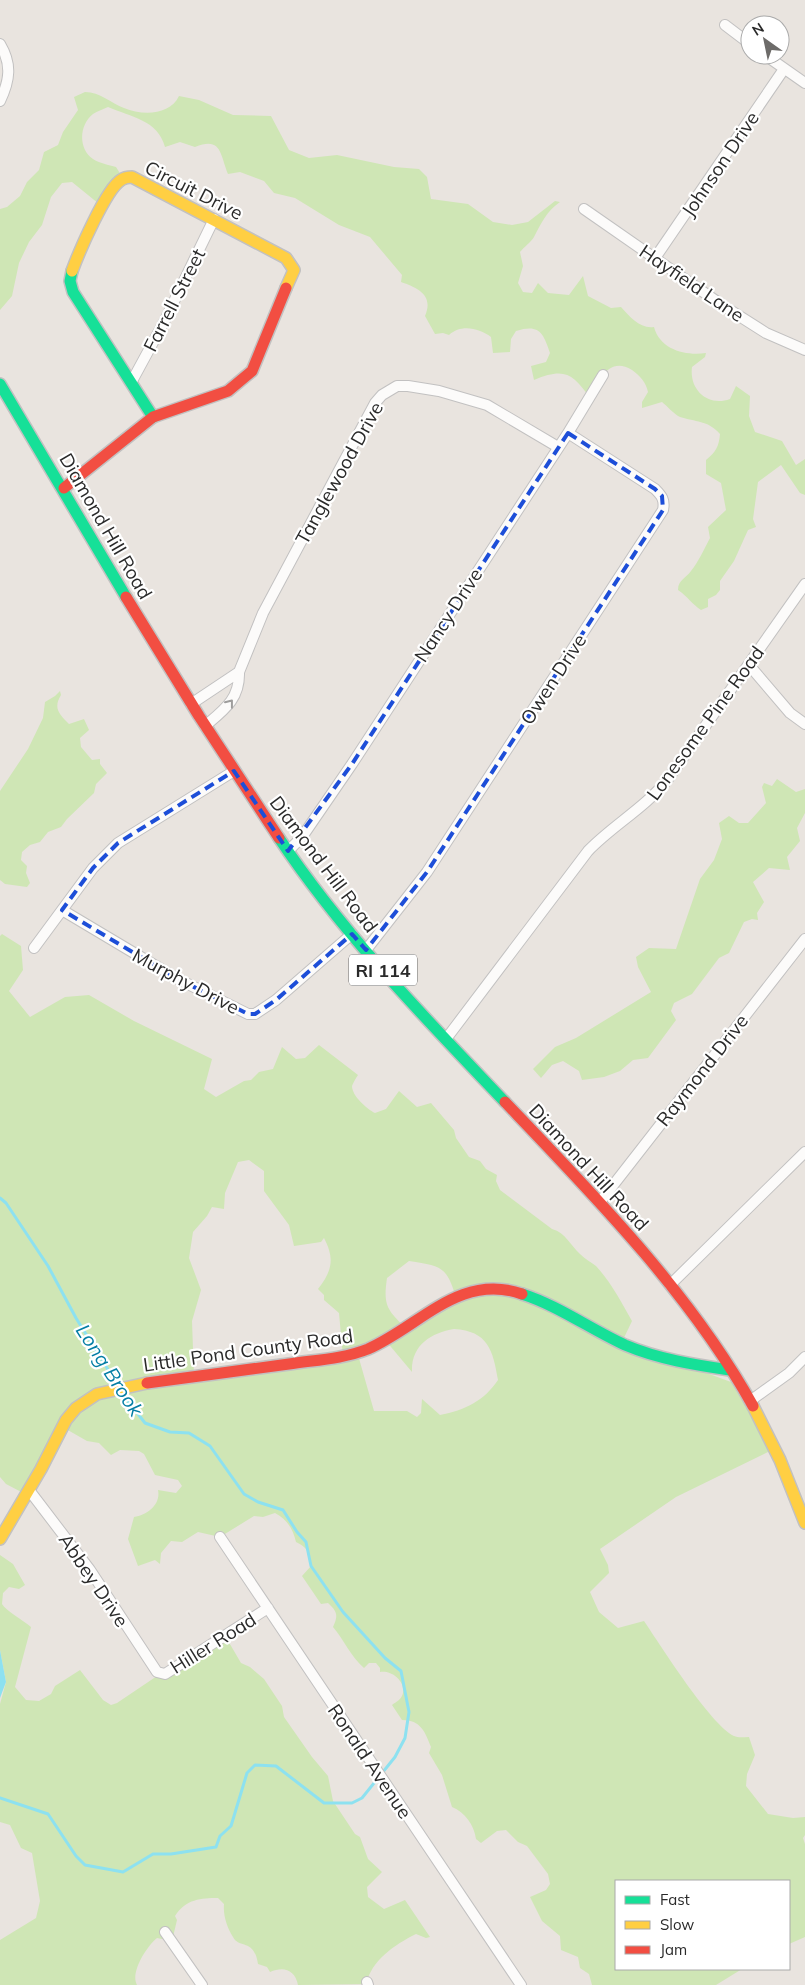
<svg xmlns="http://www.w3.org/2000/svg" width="805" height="1985" font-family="Mulish,sans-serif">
<rect width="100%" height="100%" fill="#e9e4df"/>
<!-- green -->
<path fill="#cfe6b5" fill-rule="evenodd" d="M85,92c15,0 26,11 39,16 19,8 46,7 55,-12l20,4 34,15 38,1 18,34 20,8 28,-3 57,12 25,2 8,8 4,22 37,5 25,18 19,3 16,-3 27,-21 5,1c-14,10 -18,20 -26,35 -3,5 -10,10 -14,15l3,14 -5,17 5,9 9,1 6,-10 10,10 21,2 14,-19 5,20 23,12 10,-1c9,10 19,22 33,20 6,23 32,29 52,26l-1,4 -13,10c-3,23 16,40 38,32l6,-13 14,10 -1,20 6,16 27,9 14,24 9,-6v36l-5,-2 -19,-28 -23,17 -5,37 3,8 -8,3 -14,31 -14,20v9l-4,5 -8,4v8l-7,3c-9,-6 -13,-13 -23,-20 0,-10 8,-12 13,-19 8,-10 13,-22 19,-33l-2,-11 18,-17 -5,-27 -15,-9v-14c10,-8 13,-14 14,-26 -12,-14 -25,-12 -40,-17 -6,-3 -13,-11 -18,-15l-20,6v-6l6,-10c-2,-10 -8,-16 -16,-22 -23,-14 -33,10 -42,28 -17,-24 -25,-31 -56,-18l-3,-14 15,-4 4,-9c-7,-21 -11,-29 -34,-22l-5,8 -1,13 -17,1 -2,-16c-12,-9 -30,-13 -42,-2l-6,-2 -8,1 -10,-18c9,-21 -7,-28 -24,-34l1,-7 -32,-38 -31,-12 -44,-27 -21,-5 -10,-12 -24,-9 -12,2c-8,-19 -6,-38 -33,-27l-15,-5 -15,5c-7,-27 -34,-30 -57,-40 -4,2 -11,4 -15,7 -14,11 -15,35 0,45 6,4 16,6 23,8l10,16 -22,25 -32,-26 -10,1 -11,14 -9,28 -13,17 -10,21 -7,33 -12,14v-101l7,-2 13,-11 7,-14 12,-12 5,-18 14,-7 5,-13 15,-22 -4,-13z
M60,691l1,4c-8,13 -2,19 8,29l15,-5 5,11 -9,8 1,9 11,13 8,-1v5l7,9 -11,11 -2,9 -27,26 -6,8 -13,5 -8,10 -10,3 -8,7 -1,8 6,6 -1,7 4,10 -3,4 -22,-3 -5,-4v-89l28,-42 15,-31 2,-16 10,-6z
M777,779l19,13 9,-3v24l-8,15 3,13 -13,16 3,13 -21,-2 -16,14 11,20 -7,11 1,7 -6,-1 -8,3 -15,31 -10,5 -27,36 -18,9 -3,8 5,9 -28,38 -15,2 -13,11 -16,6 -22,3 -3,-9 -16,-10 -11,4 -11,13 -8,-9 22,-22 21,-9 75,-46 -13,-25 -2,-10 13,-9 27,1 24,-70 14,-19 8,-21 -3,-16 10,-7 10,7h9l18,-20 -4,-16 2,-4 8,3z
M2,934l19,12 2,24 -14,21 21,26 35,-20 24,-2 45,26 78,38 -8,30 12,8 28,-16 7,-1 8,-8 14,-3 9,-22 14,12 9,-1 14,-13 39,30c-2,3 -5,8 -6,11 0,10 15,23 23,27l11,-4 13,-18 18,16 14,-4 23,27 2,8 13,19 11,4 6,8 11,6 -1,6 4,9 52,39c14,4 18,16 28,25 5,5 11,8 16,12 14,15 26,37 36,55l-10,21 109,40 41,68 -96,47 -76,52 8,16 1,8 -19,19 9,20 19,16 26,-7c17,25 66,103 90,115 4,2 10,1 15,1l6,18 -8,19 -1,12 22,28 25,4 12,-1v18l-2,3 2,6v93l-16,7v-63h-173v88h126l-26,16h-124l-3,-11 -9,-6 -2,-11 -17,-7 -1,-14 -18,-15 -12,-24 16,-7 4,-6 -2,-10 -21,-28 -9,-4 -12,-12 -9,1 -16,12 -5,-4c-2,-14 -11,-27 -24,-32l-10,-32 -13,-22 2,-6c-6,-15 -10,-27 -29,-27l-10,-15c4,-3 10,-6 11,-12 2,-13 -12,-23 -23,-21v-4l-4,-5h-7l-5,5c-13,-11 -20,-28 -31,-41 5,-11 5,-15 -5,-24l-7,1 -19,-28 9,-10c-1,-13 -4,-19 -15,-24 -3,-13 -9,-23 -21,-29l-12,4 -9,-1 -34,21 -22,-5 -16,10 -11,-1 -10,12 -1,11 -5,-4 -17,6 -10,-27 6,-22c14,-2 27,-13 24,-27l18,3 6,-7 -4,-6 -23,-5 -11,-21 -5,-3 -19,-1 -9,5 -12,-12 -12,-2 -21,-12 -39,66 -21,-11 -6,-7v-541zM249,1160l15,11v20l25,34 5,21 27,-4 3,-4c11,21 8,33 -6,51l6,6v5l15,13 4,44 -149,20 -2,-56 9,-31 -12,-32 4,-26 14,-16 5,-9 12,2 1,-16 13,-31zM409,1261c32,5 38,5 47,37l-50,30c-19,-18 -23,-23 -19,-50zM454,1329c34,2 39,21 44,51 -14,21 -33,30 -58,35l-18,-16 -1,14 -4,4 -10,-6h-33l-16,-56 28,-14 26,31c-1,-27 19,-39 42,-43z
M0,1555l13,9 12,21 -6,4 -10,-2 -6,6 -1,11c4,7 21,16 29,23l-16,60 11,13 13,1 12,-7 4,-8 25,-16 23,30 8,5 6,-2 43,-29 67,-35 14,24 9,4 14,12 18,27 2,11 28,40 16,19 5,25 22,33 5,3 8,22 14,13 -15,15 1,10 16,12 21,-9 25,37 -4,1 -10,-4c-22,11 -44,26 -50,50l-68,1c-3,-15 -14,-19 -28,-13l-3,-5 -9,-3c-4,-26 -19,-15 -25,-27 -6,-10 -10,-21 -9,-33l-6,-6c-17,0 -32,1 -43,18l2,4 -5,21 -15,-3c-11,9 -27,35 -20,47h-137v-45l36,-22 4,-17 -8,-48 -11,-5 -11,-23 -10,-3v-118l6,-22 -6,-32z"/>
<!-- water -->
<path fill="#8de1f0" d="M0,1650l6,32 -6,16z"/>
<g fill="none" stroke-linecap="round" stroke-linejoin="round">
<!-- stream -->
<path stroke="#8de1f0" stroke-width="3" d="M0,1198l6,5 42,63 28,52 41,66
M0,1798l48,16 28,42 9,9 38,7 30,-18h18l45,-7 4,-11 11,-10 16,-53 8,-8 21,1 48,37h28l10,-5 33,-41 10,-19 4,-26 -8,-41 -16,-13 -42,-46 -32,-46 -5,-24 -9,-10 -14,-22 -25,-8 -14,-8 -34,-48 -21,-13 -19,-1 -25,-9 -24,-31"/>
<defs>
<path id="street" d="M725,25l25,19
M0,44c12,20 10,36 0,57
M765,55l40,28
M584,209l138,96 44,28 39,17
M655,258l129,-189
M132,381l32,-59 50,-103
M749,665l41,48 15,11
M191,704l48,-32 24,-59 112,-210 7,-8 15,-9h11l31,5 48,14 71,42
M205,726c19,-16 35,-27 34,-54
M288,851l14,-14 50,-73 216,-331 35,-58
M62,910l114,68 72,36h7l21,-14 76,-66
M34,948l59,-80 25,-25 116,-72
M366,950l61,-78 236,-362c2,-10 -1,-14 -8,-21l-87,-56
M446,1039l142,-188c25,-26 57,-43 80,-72l137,-195
M600,1202l205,-263
M670,1285l135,-133
M750,1401l39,-28 16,-16
M29,1490l61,80 67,102 8,2 103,-66
M220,1537l301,448
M165,1932l37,53
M367,1982l1,3"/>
<path id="fast" d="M72,271l-2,10 3,11 80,125
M0,384l126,213
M279,838c64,96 146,180 226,264
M522,1294c37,12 68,35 103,51 33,14 70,20 105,25"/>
<path id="slow" d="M72,271c7,-19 34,-82 49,-91 4,-3 7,-3 11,-3l154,81 8,12 -8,18
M753,1406l27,54 25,63
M0,1539l41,-70 25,-49 10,-12 21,-14 50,-11"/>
<path id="jam" d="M64,488l89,-71 75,-26 24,-20 34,-83
M126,597l73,119 80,122
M505,1102c87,91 186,192 248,304
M147,1383c47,-6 95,-13 142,-19 26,-4 54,-5 79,-15 51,-22 92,-77 154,-55"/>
</defs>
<!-- street casing -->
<use href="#street" stroke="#c2c1c1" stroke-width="12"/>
<!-- fast casing -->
<use href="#fast" stroke="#c2c1c1" stroke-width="14"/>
<!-- slow casing -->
<use href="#slow" stroke="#c2c1c1" stroke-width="14"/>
<!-- jam casing -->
<use href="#jam" stroke="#c2c1c1" stroke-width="14"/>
<!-- street -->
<use href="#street" stroke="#fcfbfa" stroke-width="10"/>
<!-- fast -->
<use href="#fast" stroke="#16e098" stroke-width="11"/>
<!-- slow -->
<use href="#slow" stroke="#ffcf43" stroke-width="11"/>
<!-- jam -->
<use href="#jam" stroke="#f24e42" stroke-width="11"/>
</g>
<!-- one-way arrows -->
<defs><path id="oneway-chevron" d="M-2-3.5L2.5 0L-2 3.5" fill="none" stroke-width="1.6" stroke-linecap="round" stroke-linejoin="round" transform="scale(1.25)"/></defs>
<use stroke="#9e9d9c" href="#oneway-chevron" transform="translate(230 703) rotate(-52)"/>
<!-- marked area -->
<path fill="none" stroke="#1d4ed8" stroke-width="4" stroke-dasharray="10 6" stroke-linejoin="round" d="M568,433l87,56 7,7 1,14 -236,362 -61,78 -14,-16 -76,66 -21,14h-7l-72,-36 -114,-68 31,-42 25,-25 116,-72 54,80 64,-87z"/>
<g text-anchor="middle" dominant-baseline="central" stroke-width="4.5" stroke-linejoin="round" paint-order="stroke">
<!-- shield labels -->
<rect fill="#fff" stroke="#6a6a6a" stroke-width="1" x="349" y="954.5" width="68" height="31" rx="4"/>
<g font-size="18" font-weight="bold" fill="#2a2a2a">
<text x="383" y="970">RI 114</text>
</g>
<!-- street labels -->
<g font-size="19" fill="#2a2a2a" stroke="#fff">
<text transform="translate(720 164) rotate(-56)">Johnson Drive</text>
<text transform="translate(194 190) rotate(27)">Circuit Drive</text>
<text transform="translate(692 283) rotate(34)">Hayfield Lane</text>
<text transform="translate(174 300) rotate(-63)">Farrell Street</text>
<text transform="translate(339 473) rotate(-61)">Tanglewood Drive</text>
<text transform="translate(106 526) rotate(60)">Diamond Hill Road</text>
<text transform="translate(448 615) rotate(-57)">Nancy Drive</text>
<text transform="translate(553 679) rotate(-57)">Owen Drive</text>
<text transform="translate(705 723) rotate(-54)">Lonesome Pine Road</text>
<text transform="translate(324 864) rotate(53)">Diamond Hill Road</text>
<text transform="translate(186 981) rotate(28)">Murphy Drive</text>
<text transform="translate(702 1070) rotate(-52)">Raymond Drive</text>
<text transform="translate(589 1167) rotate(47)">Diamond Hill Road</text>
<text transform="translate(248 1350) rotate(-8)">Little Pond County Road</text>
<text transform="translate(94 1580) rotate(56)">Abbey Drive</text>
<text transform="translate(213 1643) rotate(-32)">Hiller Road</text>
<text transform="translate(370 1761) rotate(56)">Ronald Avenue</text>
</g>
<!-- water labels -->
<g font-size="20" font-style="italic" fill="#047ea5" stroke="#fff">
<text transform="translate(110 1370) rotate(57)">Long Brook</text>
</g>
</g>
<!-- legend -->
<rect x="615" y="1880" width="175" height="90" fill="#ffffff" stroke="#aaaaaa"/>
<rect x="625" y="1896" width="25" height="8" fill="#16e098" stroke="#aaaaaa"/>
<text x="660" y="1905" font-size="15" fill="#2a2a2a">Fast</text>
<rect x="625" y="1921" width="25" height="8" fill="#ffcf43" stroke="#aaaaaa"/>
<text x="660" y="1930" font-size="15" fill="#2a2a2a">Slow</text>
<rect x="625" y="1946" width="25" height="8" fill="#f24e42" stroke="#aaaaaa"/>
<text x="660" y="1955" font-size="15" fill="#2a2a2a">Jam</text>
<!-- north arrow -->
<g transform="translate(765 40) rotate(327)"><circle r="24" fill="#ffffff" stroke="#aaaaaa"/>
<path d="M0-4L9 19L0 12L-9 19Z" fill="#6d6b69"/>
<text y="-8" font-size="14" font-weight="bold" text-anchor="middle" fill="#2a2a2a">N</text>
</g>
</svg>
